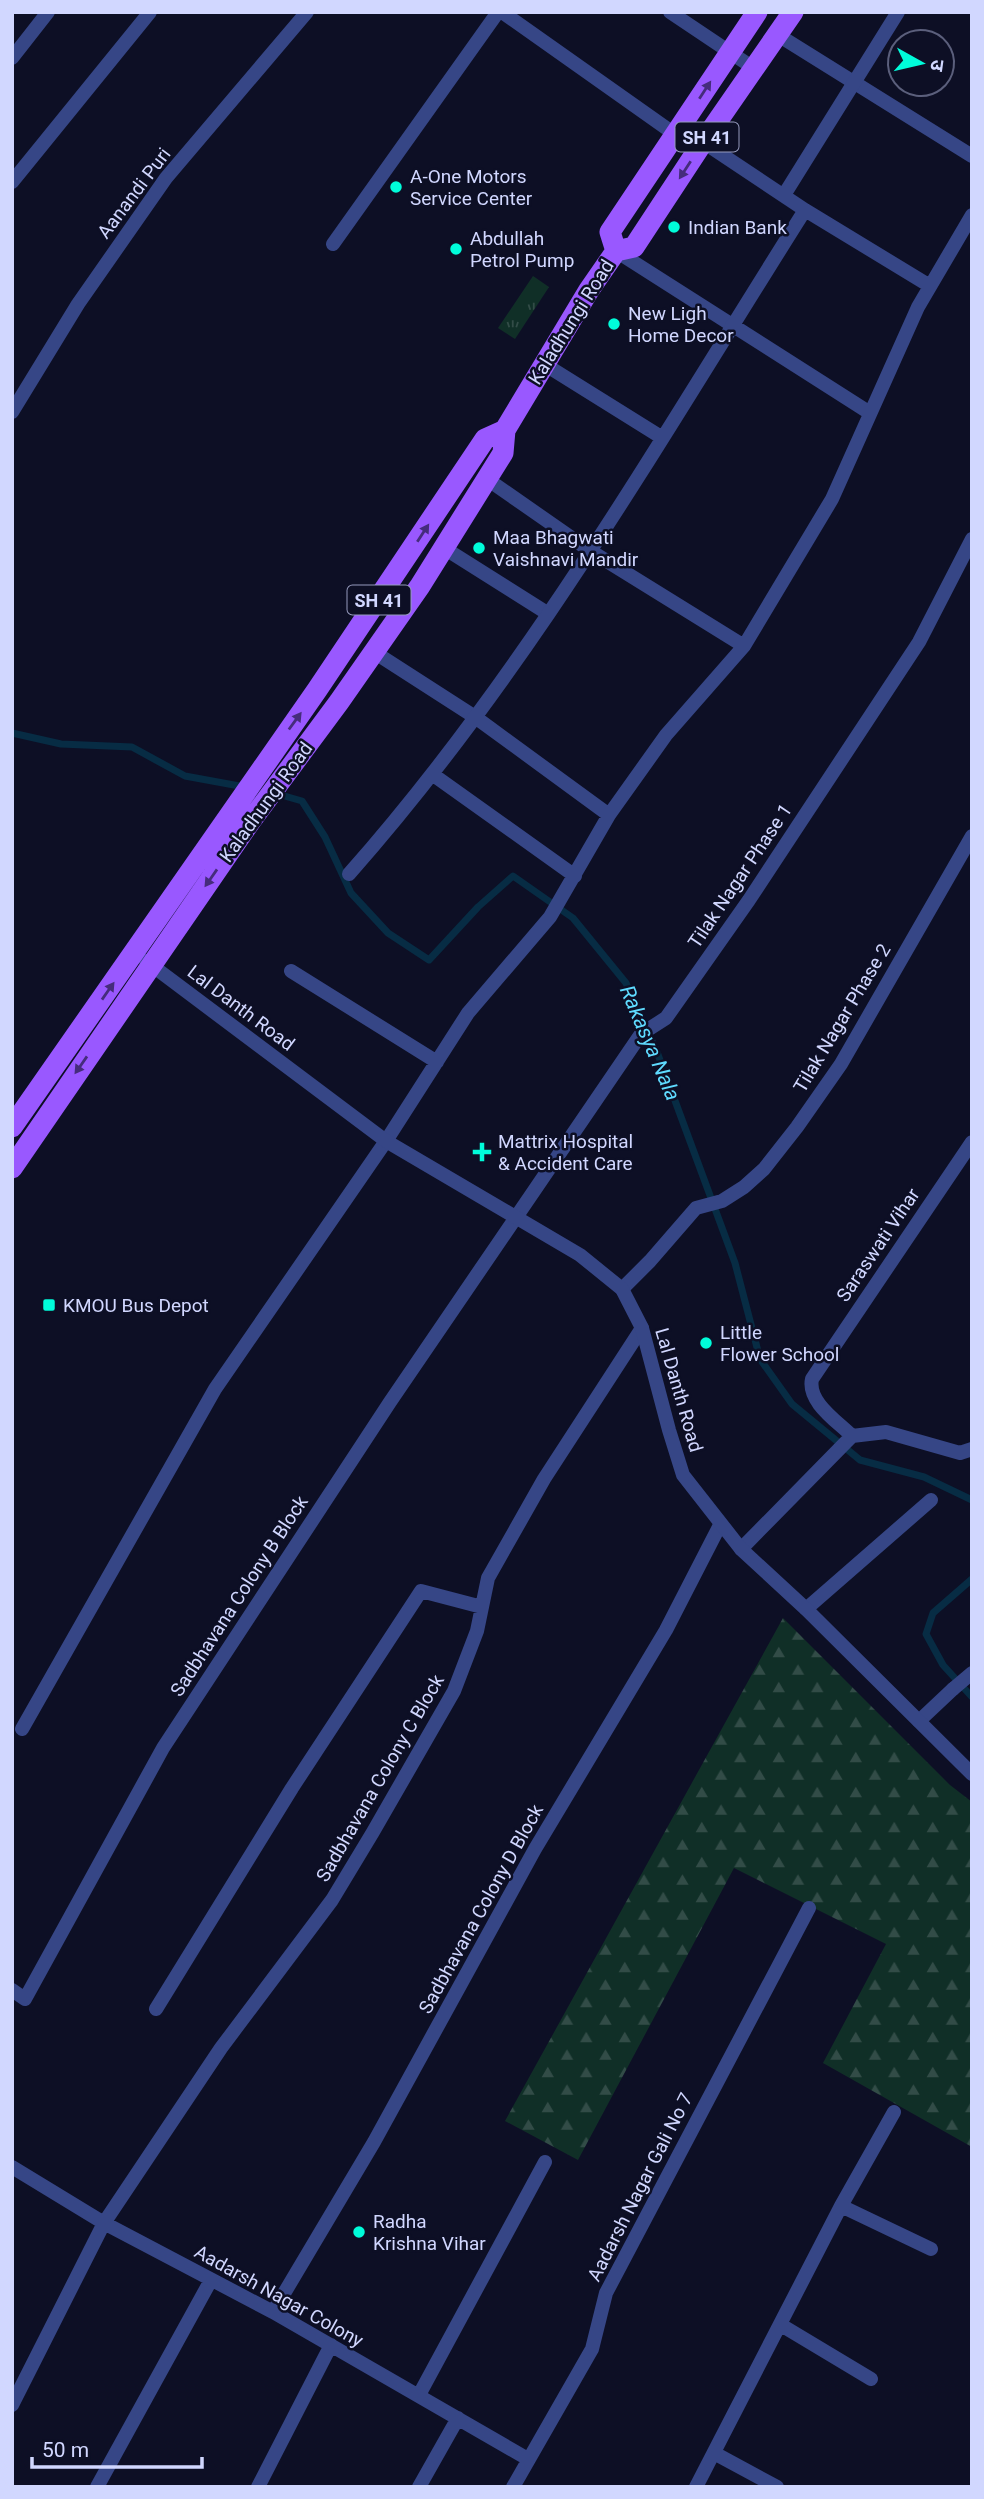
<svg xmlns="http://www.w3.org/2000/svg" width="984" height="2499" font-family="Roboto,'Noto Sans Devanagari',sans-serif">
<defs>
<pattern id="grass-tufts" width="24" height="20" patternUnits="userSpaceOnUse" patternTransform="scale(1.75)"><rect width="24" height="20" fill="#102f27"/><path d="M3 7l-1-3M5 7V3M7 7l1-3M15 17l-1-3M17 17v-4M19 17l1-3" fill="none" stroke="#324c47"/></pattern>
<pattern id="forest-firs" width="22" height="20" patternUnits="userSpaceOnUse" patternTransform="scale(1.75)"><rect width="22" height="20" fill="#102f27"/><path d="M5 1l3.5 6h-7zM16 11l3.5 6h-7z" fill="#324c47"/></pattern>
</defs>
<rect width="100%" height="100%" fill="#0d0f25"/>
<!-- grass -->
<path fill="url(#grass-tufts)" d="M533,276l16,11 -34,52 -17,-11z"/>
<!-- forest -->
<path fill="url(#forest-firs)" d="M783,1618l167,167 22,17v345l-149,-84 63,-119 -152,-76 -156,292 -73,-39z"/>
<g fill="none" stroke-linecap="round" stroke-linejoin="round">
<!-- stream -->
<path stroke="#072c44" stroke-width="7" d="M12,733l49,11 71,3 53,29 60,11
M274,793l28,8 23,36 26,56 37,40 41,27 49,-53 35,-31 60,42 53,65 31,69 78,211 25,96 32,45 68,56 64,17 48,23
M972,1579l-39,34 -7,21 17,31 29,32"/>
<!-- pedestrian -->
<path stroke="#364686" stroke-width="14" d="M778,35l194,121
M616,251l116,74
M444,548l103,65
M374,652l101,65
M919,1721l34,-32"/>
<!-- minor -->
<path stroke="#364686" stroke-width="14" d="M502,12l174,123
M670,12l85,57
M12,58l36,-46
M703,142l102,68 125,76
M12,182l138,-170
M784,195l114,-183
M333,244l165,-232
M732,325l138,88
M544,364l117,73
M12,412l66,-108 88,-126 141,-166
M487,479l102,71 155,96
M475,717l134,98
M432,774l143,102
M349,874c178,-201 313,-438 456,-664
M291,971l146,91
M622,1289l28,-28 46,-53 26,-7 22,-14 20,-18 33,-42 44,-63 131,-228
M852,1436c-15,-15 -45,-34 -40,-57l160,-237
M852,1436l34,-4 74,21 12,-4
M741,1549l111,-113
M806,1609l125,-109
M953,1689l19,-16
M22,1729l193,-340 171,-248 82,-128 82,-96 59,-102 57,-80 78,-89 88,-147 86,-192 54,-92
M12,1990l13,9 138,-251 227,-346 251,-368 25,-16 83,-118 170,-258 53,-103
M156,2009l136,-221 129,-197 61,16
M12,2167l92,56 169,89 255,147
M841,2206l90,43
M273,2312l101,-170 161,-293 131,-219 54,-105
M781,2325l90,54
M419,2395l126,-233
M12,2405l92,-182 117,-175 111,-148 41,-68 81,-141 23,-60 11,-53 56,-99 98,-151
M714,2453l63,34
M97,2487l114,-207
M258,2487l73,-142
M419,2487l39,-69
M513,2487l79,-138 14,-56 203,-385
M696,2487l145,-281 53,-94"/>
<!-- tertiary -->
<path stroke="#364686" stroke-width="14" d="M146,961l240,180 194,114 42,34 20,39 27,102 14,45 58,74 65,60 166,165"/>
<!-- primary -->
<path stroke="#9958ff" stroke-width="21" d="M616,251l-6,-19 147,-220
M12,1127l305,-437 168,-251 20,-9
M12,1168l238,-346 89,-120 81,-116 83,-133 2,-23 84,-140 27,-39 18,-4 69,-105 90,-130"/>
</g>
<!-- one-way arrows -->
<defs><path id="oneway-solid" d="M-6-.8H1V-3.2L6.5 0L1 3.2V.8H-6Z" transform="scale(1.75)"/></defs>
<g fill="#452c7c">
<use href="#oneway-solid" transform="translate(705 90) rotate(-57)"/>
<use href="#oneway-solid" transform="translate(685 170) rotate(123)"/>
<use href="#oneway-solid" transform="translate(423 533) rotate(-57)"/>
<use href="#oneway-solid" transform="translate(295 721) rotate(-54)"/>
<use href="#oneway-solid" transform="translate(211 878) rotate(125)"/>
<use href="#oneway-solid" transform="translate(108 991) rotate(-55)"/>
<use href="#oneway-solid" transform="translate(81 1065) rotate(125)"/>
</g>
<!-- markers -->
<g fill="#00fcda" stroke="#0d0f25" stroke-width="2.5">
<circle cx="396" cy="187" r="7"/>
<circle cx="674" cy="227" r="7"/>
<circle cx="456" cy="249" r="7"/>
<circle cx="614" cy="324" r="7"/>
<circle cx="479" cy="548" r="7"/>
<path d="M478.5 1141.5h7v7h7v7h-7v7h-7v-7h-7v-7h7z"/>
<rect x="42" y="1298" width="14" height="14" rx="3.5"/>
<circle cx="706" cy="1343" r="7"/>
<circle cx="359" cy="2232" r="7"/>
</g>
<g text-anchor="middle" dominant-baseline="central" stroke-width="5" stroke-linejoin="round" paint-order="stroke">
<!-- shield labels -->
<g fill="#0d0f25" stroke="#969bbe" stroke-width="2">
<rect x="675.5" y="122.5" width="63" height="29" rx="5"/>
<rect x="347.5" y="585.5" width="63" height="29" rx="5"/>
</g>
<g font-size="18" font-weight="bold" fill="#d1d7ff">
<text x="707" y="137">SH 41</text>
<text x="379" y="600">SH 41</text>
</g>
<!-- poi labels -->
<g font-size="19" fill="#d1d7ff" stroke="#0d0f25" text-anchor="start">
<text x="410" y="176">A-One Motors<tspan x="410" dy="22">Service Center</tspan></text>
<text x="688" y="227">Indian Bank</text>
<text x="470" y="238">Abdullah<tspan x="470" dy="22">Petrol Pump</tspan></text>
<text x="628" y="313">New Ligh<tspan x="628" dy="22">Home Decor</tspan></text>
<text x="493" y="537">Maa Bhagwati<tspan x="493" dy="22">Vaishnavi Mandir</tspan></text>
<text x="498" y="1141">Mattrix Hospital<tspan x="498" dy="22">&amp; Accident Care</tspan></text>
<text x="63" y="1305">KMOU Bus Depot</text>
<text x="720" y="1332">Little<tspan x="720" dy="22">Flower School</tspan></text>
<text x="373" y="2221">Radha<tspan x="373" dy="22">Krishna Vihar</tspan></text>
</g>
<!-- street labels -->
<g font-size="19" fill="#d1d7ff" stroke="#0d0f25">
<text transform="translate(134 193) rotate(-53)">Aanandi Puri</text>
<text transform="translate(571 322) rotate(-58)">Kaladhungi Road</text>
<text transform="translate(266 802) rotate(-54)">Kaladhungi Road</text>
<text transform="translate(740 876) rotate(-56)">Tilak Nagar Phase 1</text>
<text transform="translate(241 1008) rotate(37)">Lal Danth Road</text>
<text transform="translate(842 1018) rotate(-59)">Tilak Nagar Phase 2</text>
<text transform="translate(878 1245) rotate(-56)">Saraswati Vihar</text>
<text transform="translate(679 1390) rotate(74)">Lal Danth Road</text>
<text transform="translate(239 1596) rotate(-57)">Sadbhavana Colony B Block</text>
<text transform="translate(380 1778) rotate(-60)">Sadbhavana Colony C Block</text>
<text transform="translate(481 1909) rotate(-61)">Sadbhavana Colony D Block</text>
<text transform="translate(640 2187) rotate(-63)">Aadarsh Nagar Gali No 7</text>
<text transform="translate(279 2296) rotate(29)">Aadarsh Nagar Colony</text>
</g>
<!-- water labels -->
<g font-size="21" font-style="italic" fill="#5fdbff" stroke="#0d0f25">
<text transform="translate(650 1043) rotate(67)">Rakasya Nala</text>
</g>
</g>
<!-- border -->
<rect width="984" height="2499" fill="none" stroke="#d1d7ff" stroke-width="28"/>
<!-- north arrow -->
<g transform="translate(921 63) rotate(98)"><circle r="33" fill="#0d0f25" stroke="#5b5f7c" stroke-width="2"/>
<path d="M0-5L12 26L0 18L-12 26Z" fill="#00fcda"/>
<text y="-10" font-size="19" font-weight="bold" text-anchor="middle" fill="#d1d7ff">उ</text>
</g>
<!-- scale -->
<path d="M32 2457v10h170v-10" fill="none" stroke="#d1d7ff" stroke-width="3.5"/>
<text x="42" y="2457" font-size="21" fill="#d1d7ff" stroke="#0d0f25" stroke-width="5" paint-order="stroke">50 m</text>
</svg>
